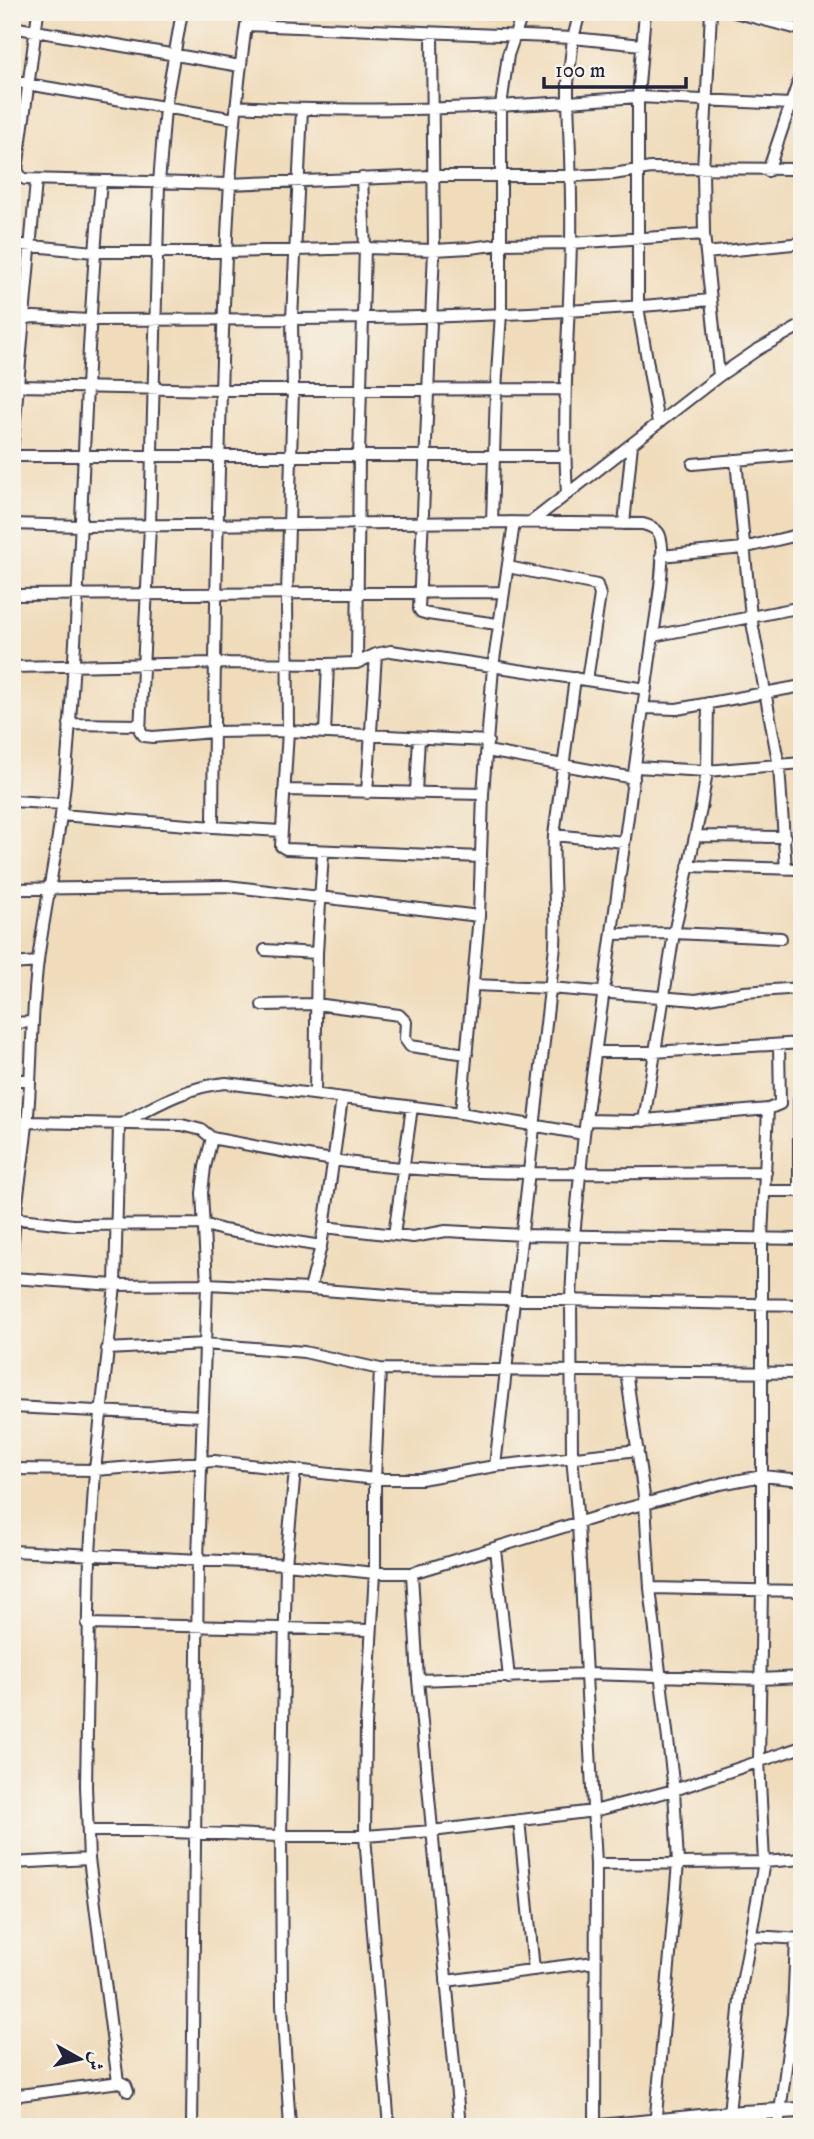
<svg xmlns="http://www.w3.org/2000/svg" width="814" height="2139" font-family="'IM FELL DW Pica',Amiri,serif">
<rect width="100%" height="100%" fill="#f7f3e8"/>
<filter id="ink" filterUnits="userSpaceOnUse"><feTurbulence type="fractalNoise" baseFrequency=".0143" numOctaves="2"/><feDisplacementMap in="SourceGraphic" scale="14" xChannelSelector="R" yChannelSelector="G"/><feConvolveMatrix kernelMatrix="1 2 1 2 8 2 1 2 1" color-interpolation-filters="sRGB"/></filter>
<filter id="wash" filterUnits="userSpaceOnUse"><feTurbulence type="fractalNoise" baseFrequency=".00686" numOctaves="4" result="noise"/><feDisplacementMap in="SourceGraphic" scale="28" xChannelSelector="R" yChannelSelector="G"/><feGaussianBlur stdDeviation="1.57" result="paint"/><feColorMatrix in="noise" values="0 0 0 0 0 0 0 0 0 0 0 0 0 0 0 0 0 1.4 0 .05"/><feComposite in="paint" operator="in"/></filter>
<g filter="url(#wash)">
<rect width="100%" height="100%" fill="#f0dcbb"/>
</g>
<g filter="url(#ink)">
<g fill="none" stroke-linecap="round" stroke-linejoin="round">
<defs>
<path id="minor" d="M38,12l-21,158 4,7 4,2 204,5 203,-8h140l41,-2 38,-6 151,1
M182,12l-17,96 -6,75 -9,343 -10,205 4,5 9,1 60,-5 75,-1 200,10
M248,12c-19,126 -23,253 -27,380 -4,145 -7,290 -8,435l68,4
M580,12l-7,26 69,7
M645,12l-7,85v210l20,116
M711,12l-8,158 1,64 15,142
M734,12l68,18
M12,27l228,39
M432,34l2,216 -15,359 2,3 7,2 69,10
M12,80l15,4 208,35
M236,106c110,7 222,3 332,-4v-19l5,-45 -327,-13
M302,109l-10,210c140,-1 279,-5 418,-19
M768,171l34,-100
M12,244l82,8h132l139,-4 69,2 36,-2 31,-4 70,-1 133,-9
M706,253l96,-10
M12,326l15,-8 7,-1 55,3 203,-1 1,71 -6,204 1,137 -7,115 5,3 195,8
M19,386l203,4 343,-1
M12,453l24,-272
M12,456h553
M736,460l15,157 28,149 7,103
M693,464l109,-10
M567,494c-5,-84 2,-168 4,-252 1,-47 -1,-93 -3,-140l70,-5 152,7
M492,522l4,-132 5,-77v-207l7,-51 15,-43
M531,522l188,-146 38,-26 45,-25
M12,524l69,2 411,-4 151,2c7,2 15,5 17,12 7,18 -4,78 -7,100l-69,498 -10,102 -3,64 1,156 6,68 18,340 -1,263
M624,524l8,-80
M661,556l82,-8 59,-14
M508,567l89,18 3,10 -13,85
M12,595l491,-3
M653,636l149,-29
M357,663l2,-207 6,-208 -3,-70
M12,667l203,-4 113,1 29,-1 19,-9 15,-3 255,38
M644,708l33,1 125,-23
M69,724l70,1
M325,733l3,-69
M487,751l147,27
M635,767l72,4 95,-8
M284,790l199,4
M416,792l3,-54
M367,793l9,-139
M12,801l51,3
M61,815l152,12
M554,835l70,7
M695,836l90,1
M688,866l114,3
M12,889l215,-3 252,30
M612,934l62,-1 107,5
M265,950l52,3
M12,964l26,-2
M473,985l77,3 146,12 48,-8 58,-4
M262,1005l54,-1 83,11 7,7 -1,17 5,7 57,8
M12,1023l20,-1
M596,1052h57l149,-9
M12,1080h18
M315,1094l2,-141 6,-101
M461,1113l18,-197 4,-122 10,-127 21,-144
M586,1120l48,1 134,-12
M644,1121l30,-188 27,-124 6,-38 1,-68
M27,1122l155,3 20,5 10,8 -7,29 -3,26 5,91 -9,276 -6,567
M212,1138c63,12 126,25 190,30 121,9 243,4 364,4
M765,1191h37
M799,1191v-91l3,-1
M12,1218l61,7 130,-1 20,6 98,16 3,-19 89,10 33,-6 77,4 279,4
M324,1227l18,-128
M394,1235l18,-128
M12,1257c2,-53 14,-104 17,-156 3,-47 3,-94 9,-141 8,-59 21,-117 27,-177 18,-200 17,-401 36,-601
M12,1278l103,7 92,-1 103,5 105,8 387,8
M310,1289l11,-43
M107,1349l98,-5 99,8 76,17 422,4
M380,1369l-5,110v94l-9,152 -1,111 24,291
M626,1371l19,132 5,85 24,202 4,73 -23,264
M12,1407l190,9
M495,1466l60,-520c2,-37 -3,-74 -1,-111l21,-157
M12,1469l83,1 119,-9 161,18h46l74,-13 143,-16
M495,1549l14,129
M12,1551l274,13 89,9h37l201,-61 107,-28 42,-8 40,4
M412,1573l6,107 42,447
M650,1588l152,3
M87,1624l283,6
M418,1680l169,-6 173,5 42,-2
M519,1820l15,150
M88,1831h57l136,5h84l67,-5 162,-20 80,-21 128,-43
M12,1863l77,-4
M596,1864l168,-2 38,-3
M752,1936l50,3
M446,1981l149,-19
M118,2082l-29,-223 -3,-73 4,-232 5,-84 20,-185 4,-160c34,-18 68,-39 107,-42l235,30 123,21
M12,2096l108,-14 6,3 2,6
M729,2114l12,-125 23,-127 -5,-102 3,-168v-354l6,-129 12,-5 -1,-59
M290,2127l-8,-122 -1,-169 5,-272 9,-94
M778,2127l15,-113 3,-75"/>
<path id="tertiary" d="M600,2127l141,-14 61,-3"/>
</defs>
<!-- minor casing -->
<use href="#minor" stroke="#413e4e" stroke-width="14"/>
<!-- tertiary casing -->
<use href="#tertiary" stroke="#413e4e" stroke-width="18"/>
<!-- minor -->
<use href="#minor" stroke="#fff" stroke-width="10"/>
<!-- tertiary -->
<use href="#tertiary" stroke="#fff" stroke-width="14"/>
</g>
</g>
<!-- margin -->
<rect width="814" height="2139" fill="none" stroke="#f7f3e8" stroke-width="42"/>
<!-- north arrow -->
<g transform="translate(80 2059) rotate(98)" stroke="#f7f3e8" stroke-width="5" paint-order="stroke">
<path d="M0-5L12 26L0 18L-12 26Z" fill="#22223b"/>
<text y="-10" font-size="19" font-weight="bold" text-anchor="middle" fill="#22223b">ش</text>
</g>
<!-- scale -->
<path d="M544 77v10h142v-10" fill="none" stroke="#22223b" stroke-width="3.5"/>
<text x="555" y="77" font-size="21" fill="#22223b" stroke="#f7f3e8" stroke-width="5" paint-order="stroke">100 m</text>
</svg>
